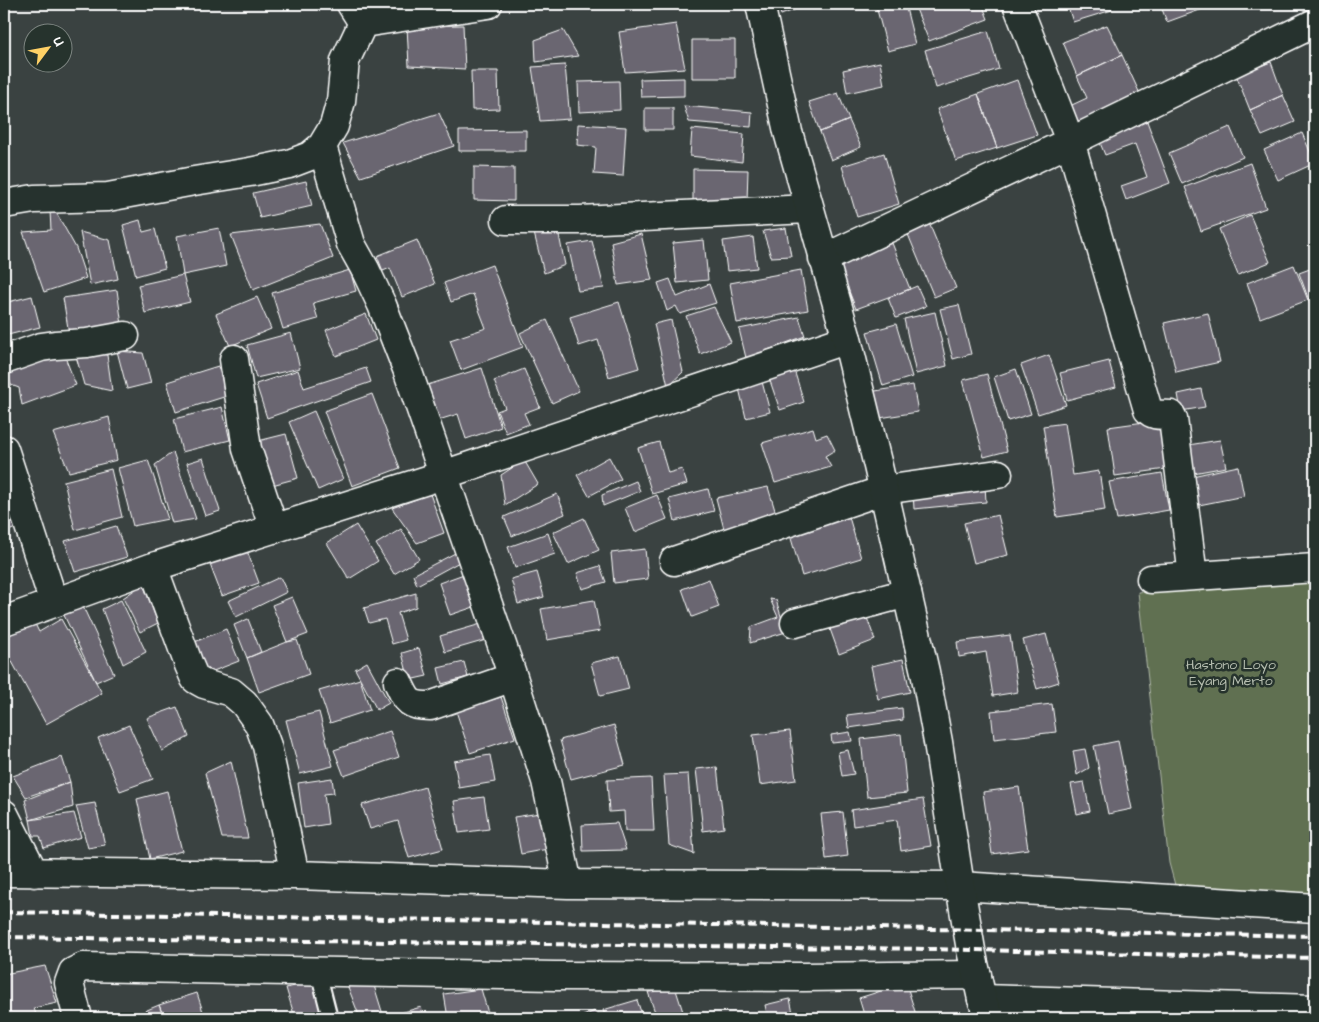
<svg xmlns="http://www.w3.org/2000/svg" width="1319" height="1022" font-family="'Architects Daughter',sans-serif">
<rect width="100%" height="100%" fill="#3a4241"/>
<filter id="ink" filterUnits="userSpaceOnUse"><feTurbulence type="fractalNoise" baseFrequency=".02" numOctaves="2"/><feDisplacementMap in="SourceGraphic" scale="10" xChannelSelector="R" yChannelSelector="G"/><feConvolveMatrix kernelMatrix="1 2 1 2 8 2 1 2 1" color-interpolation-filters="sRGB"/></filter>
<g filter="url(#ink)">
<!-- green -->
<path fill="#607051" stroke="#b0b8a8" d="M1315,578v319l-140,-12 -6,-22 -31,-271 108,-11z"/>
<!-- building -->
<path fill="#6a6671" stroke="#fff" d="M777,4h33l-29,11z
M886,4h19l10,40 -27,7 -12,-45z
M914,4h47l2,5 14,-5h5l6,15 -59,22z
M1067,4h43l2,6 -39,12z
M1160,4h46l2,3 -41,15z
M676,24l9,44 -60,4 -6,-40z
M463,25l2,44 -56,-3 -2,-40z
M1107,25l15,30 -45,21 -14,-34z
M563,30l15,26 -42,6 -1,-22z
M988,31l11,38 -63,19 -11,-38z
M692,40h43v38h-43z
M1122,55l19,41 -73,34 -9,-19 28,-13 -10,-22z
M880,62l4,23 -37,8 -4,-23z
M1271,62l12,33 -33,15 -14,-35z
M565,65l5,54 -30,2 -8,-54z
M471,71h27l1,38 -27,1z
M684,78v18l-43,1 -1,-18z
M1017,80l20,55 -40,13 -19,-54z
M619,81l1,29 -41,2 -1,-30z
M838,93l11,27 -29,12 -11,-30z
M978,94l19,54 -41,13 -19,-52z
M1283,95l12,27 -33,14 -12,-26z
M684,106l68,6 -1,15 -62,-5z
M645,108h28v22h-28z
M439,113l15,33 -93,31 -18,-34z
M1145,116l25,67 -44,17 -5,-14 26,-9 -12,-33 -30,11 -9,-22z
M849,120l12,27 -30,13 -11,-28z
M578,124l48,3 -3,49 -29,-2 2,-27 -19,-2z
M1230,127l13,30 -61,27 -13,-31z
M692,129l52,5 -2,28 -52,-6z
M526,130v21h-67v-20z
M1302,133l13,30 -37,17 -14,-30z
M884,153l15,51 -42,13 -15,-51z
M1250,163l16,45 -65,23 -16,-44z
M474,167l40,1v33l-40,-1z
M693,169l55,1 -1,31 -54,-1z
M306,181l6,25 -52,12 -7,-25z
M50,211l7,3 19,34 10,30 -42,14 -21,-60 28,-2z
M1250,215l20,47 -32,13 -19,-46z
M140,220l3,12 12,-3 10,39 -29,8 -13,-51z
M929,223l27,65 -22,9 -27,-65z
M320,224l13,34 -80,32 -22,-55z
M219,228l7,38 -43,9 -6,-39z
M786,228l5,28 -20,1 -8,-26z
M558,230l7,35 -21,8 -10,-40z
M80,232l30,8 8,39 -28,6z
M641,234l11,46 -34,5 -7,-43z
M753,237l4,31 -30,3 -4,-30z
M417,240l18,44 -33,13 -12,-29 -7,3 -6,-15z
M704,240l4,40 -31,3 -4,-40z
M592,241l12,47 -26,3 -10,-46z
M892,243l18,46 -54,20 -18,-45z
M492,265l31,82 -62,23 -11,-30 36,-12 -13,-34 -22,8 -7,-19z
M1294,265l14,35 -48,18 -13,-35z
M1315,267v47h-1l-15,-41z
M350,270l6,21 -43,12 5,16 -35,10 -11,-36z
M801,270l7,40 -71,13 -7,-40z
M183,275l7,27 -45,11 -7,-28z
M670,279l7,18 32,-13 7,19 -36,11 -4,-8 -9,5 -9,-28z
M917,286l9,20 -30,12 -8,-20z
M117,290l6,42 -53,8 -7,-42z
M32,296l8,31 -36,9v-33z
M257,297l14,32 -41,17 -14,-32z
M619,302l20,66 -30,9 -11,-37 -19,6 -9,-29z
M959,305l12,49 -18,5 -13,-50z
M714,307l17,35 -31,12 -14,-38z
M935,312l12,54 -31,8 -12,-55z
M1208,313l12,49 -44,10 -12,-49z
M366,314l10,26 -40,16 -10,-26z
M799,317l6,19 -59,22 -7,-29z
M547,320l32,71 -27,12 -32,-70z
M671,320l12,52 -15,14 -14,-62z
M896,324l16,53 -29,9 -16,-54z
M291,333l9,35 -44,10 -9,-33z
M61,347l15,38 -54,20 -3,-17 -8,-3 -7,-23z
M74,349l33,6 5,36 -28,-6z
M117,351l26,2 8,30 -24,6z
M1049,355l17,50 -28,9 -17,-49z
M1109,361l7,26 -49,13 -7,-27z
M218,366l9,30 -51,16 -9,-30z
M366,368l5,14 -104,36 -11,-34 42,-14 6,18z
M482,368l19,59 -35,12 -8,-25 -26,8 -11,-35z
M524,369l16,38 -16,6 5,11 -23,9 -9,-22 8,-3 -11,-27z
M1016,369l15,45 -23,7 -14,-44z
M794,370l10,32 -24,8 -11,-32z
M987,374l20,77 -23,6 -21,-77z
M761,378l9,34 -24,6 -8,-34z
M913,385l5,27 -45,7 -4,-27z
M1201,389l4,18 -24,4 -3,-17z
M372,394l28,74 -48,18 -28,-75z
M222,407l8,33 -48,12 -8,-33z
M314,411l29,68 -25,11 -29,-68z
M109,417l8,43 -48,12 -16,-39z
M1159,420l7,49 -51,7 -7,-49z
M1065,423l8,52 26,-4 6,39 -48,7 -14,-91z
M813,428l3,10 11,-4 8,16 -10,6 6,11 -56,16 -13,-40z
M286,434l12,44 -37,10 -11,-45z
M1220,440l6,27 -38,7 -6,-28z
M659,442l9,31 14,-4 5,15 -35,10 -14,-46z
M173,452l23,67 -24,4 -17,-58z
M609,457l12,22 -32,17 -12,-21z
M203,458l17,53 -15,5 -18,-53z
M148,460l20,59 -35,7 -15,-58z
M524,460l14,24 -33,21 -4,-30z
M1238,466l6,30 -55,11 -6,-29z
M111,469l11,48 -47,13 -11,-49z
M1162,473l7,37 -52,9 -8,-37z
M636,481l4,10 -37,15 -1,-11z
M985,485l1,17 -72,7 -1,-17z
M768,487l9,30 -53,12 -8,-31z
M708,489l6,22 -39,10 -6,-22z
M430,494l14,39 -27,10 -25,-35z
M557,494l8,20 -53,22 -8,-19z
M657,495l10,24 -32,13 -10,-24z
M8,504l10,23 -14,6v-27z
M998,515l10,40 -34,8 -10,-40z
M849,517l12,41 -59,18 -12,-41z
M584,518l15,32 -31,14 -15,-32z
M356,525l22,36 -29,18 -22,-36z
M116,526l11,31 -52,15 -10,-31z
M401,529l18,30 -25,15 -18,-30z
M548,533l7,21 -40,14 -7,-21z
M246,548l13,35 -37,13 -13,-34z
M645,549l3,30 -34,4 -3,-30z
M459,551l4,9 -46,25 -4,-10z
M600,566l6,16 -24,7 -5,-16z
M472,571l11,33 -33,11 -11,-32z
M537,572l7,25 -26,7 -7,-25z
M280,577l7,15 -51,25 -8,-16z
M709,579l10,28 -27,10 -10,-28z
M143,584l15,39 -18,9 -17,-34z
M416,593v14l-18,6 8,27 -14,4 -7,-25 -16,4 -5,-15z
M292,597l16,37 -21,8 -15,-37z
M770,599l6,1 10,32 -36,11 1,-16 27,-10z
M80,600l34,74 -18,8 -35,-73z
M121,600l25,52 -23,12 -21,-55z
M594,600l6,31 -53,9 -6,-31z
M866,615l9,25 -36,14 -9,-25z
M31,616l8,16 22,-13 41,74 -56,31 -42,-77v-16z
M248,619l13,33 -14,6 -13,-33z
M481,624l5,16 -41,12 -5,-16z
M226,629l13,32 -41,16 -13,-31z
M1046,634l13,48 -22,7 -14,-49z
M1010,635l8,57 -25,4 -7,-44 -27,5 -2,-15z
M297,640l12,34 -50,18 -12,-34 40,-16z
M419,648l8,28 -18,4 -7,-27z
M620,656l9,33 -29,7 -9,-33z
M903,659l7,33 -32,7 -7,-33z
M367,662l22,41 -12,7 -22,-41z
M464,662l4,15 -26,7 -4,-16z
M360,679l10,31 -40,13 -11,-32z
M501,697l14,41 -45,15 -14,-42z
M1052,704l4,28 -62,7 -3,-28z
M177,707l12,30 -27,14 -15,-33z
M902,708l1,12 -54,8 -2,-13z
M319,712l14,54 -33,8 -14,-54z
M129,725l24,54 -33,12 -22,-53z
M614,725l11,40 -54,14 -11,-39z
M390,731l9,26 -55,19 -10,-26z
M790,731l6,49 -36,5 -7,-50z
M850,732l2,9 -20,2 -1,-8z
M901,734l6,59 -40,4 -6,-58z
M1118,741l14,68 -24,5 -14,-68z
M1085,749l4,19 -12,7 -4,-24z
M848,750l6,24 -12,2 -4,-24z
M490,755l5,27 -36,6 -5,-27z
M62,757l8,25 -44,15 -13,-21z
M231,761l17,77h-26l-17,-65z
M717,767l7,61 -21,3 -7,-62z
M688,774l6,80 -25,-9 -5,-70z
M332,778l2,15 -10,1 4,30 -24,4 -6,-45z
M651,778l3,53h-29l-1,-20 -15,1 -2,-32z
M70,782l3,25 -43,13 -5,-20z
M1084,782l6,29 -13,3 -6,-30z
M425,787l18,62 -34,9 -11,-37 -28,8 -8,-24z
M1019,787l9,62 -36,5 -9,-62z
M167,791l15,60 -32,8 -13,-60z
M484,797l5,32 -30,4 -5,-32z
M923,799l8,47 -30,5 -4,-31 -44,6 -2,-16z
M95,803l10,42 -17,3 -12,-42z
M546,812l7,36 -32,6 -7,-37z
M843,812l5,44 -22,3 -5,-45z
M74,813l7,24 -37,11 -4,-12h-7l-3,-16z
M617,823l9,27 -43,1 -1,-26z
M45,966l12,37 -23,5 3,10h-33v-44z
M372,979l12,39h-24l-12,-31z
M313,982l9,36h-27l-9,-30z
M906,983l11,35h-52l-6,-20z
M481,989l7,24 33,-1 1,6h-74l-4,-24z
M676,990l9,28h-28l-9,-26z
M197,993l8,25h-41l-5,-13z
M790,999l4,19h-26l-3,-13z
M637,1000l6,18h-37l-3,-8z
M159,1005l5,13h-36z
M421,1007l3,11h-34v-2z
M595,1011l3,7h-14l-1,-2z
M1048,1013l1,5h-24z"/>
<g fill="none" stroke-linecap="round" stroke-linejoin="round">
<defs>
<path id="lane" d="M318,971l12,47"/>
<path id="street" d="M1017,4l53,137 78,269c6,7 15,4 23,5l2,4 20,157
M363,23l125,-19
M322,146l29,98 14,25 17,36 25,64 106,308 33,104 22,103
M4,204l30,-5 74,-2 86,-16 56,-9 39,-8 21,-8 12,-10 12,-20 7,-25 4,-40 18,-38 -12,-19
M506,220h74l229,-11
M823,259l257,-122 235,-114
M234,359l13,90 27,80
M4,360l37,-13 14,-2 32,-2 38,-7
M4,449l50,154
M674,561l210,-71 114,-16
M153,567l36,98 6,14 9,5 27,8 13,11 15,21 8,22 28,129
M1151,579l164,-11
M4,621l149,-54 290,-92 404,-136
M795,623l112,-30
M398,682c9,19 10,24 32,24l83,-29
M4,814l30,59
M4,872l291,3 273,9 392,2 355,22
M982,999l333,10
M78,1018l-9,-35 4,-11 10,-5 472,9 249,1 173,-2"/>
<path id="secondary" d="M760,4l28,128 59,207 31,127 47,206 13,70 22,144 11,64 11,49 7,19"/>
</defs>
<!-- lane casing -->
<use href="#lane" stroke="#fff" stroke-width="18"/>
<!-- street casing -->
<use href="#street" stroke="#fff" stroke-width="31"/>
<!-- secondary casing -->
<use href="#secondary" stroke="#fff" stroke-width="31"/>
<!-- lane -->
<use href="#lane" stroke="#26332d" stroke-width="14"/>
<!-- street -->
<use href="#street" stroke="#26332d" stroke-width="28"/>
<!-- secondary -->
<use href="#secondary" stroke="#26332d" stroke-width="28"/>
<!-- rail -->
<path stroke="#fff" stroke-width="4" stroke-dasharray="8 4" stroke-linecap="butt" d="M4,912l1311,24
M4,937l927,12 384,9"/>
</g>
</g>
<g text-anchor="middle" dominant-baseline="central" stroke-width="5" stroke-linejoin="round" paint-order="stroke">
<!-- park labels -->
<g font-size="14" fill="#b7bfb1" stroke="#26332d">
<text x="1231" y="665">Hastono Loyo<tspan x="1231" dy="16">Eyang Merto</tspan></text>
</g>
</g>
<!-- margin -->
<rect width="1319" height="1022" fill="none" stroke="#26332d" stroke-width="20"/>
<rect x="10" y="10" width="1299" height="1002" fill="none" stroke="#fff" stroke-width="2" filter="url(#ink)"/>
<!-- north arrow -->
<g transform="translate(48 48) rotate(58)"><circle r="24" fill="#26332d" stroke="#7d8581"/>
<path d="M0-4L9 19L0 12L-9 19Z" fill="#ffd166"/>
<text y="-8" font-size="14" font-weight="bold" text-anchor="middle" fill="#ffffff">U</text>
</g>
</svg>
